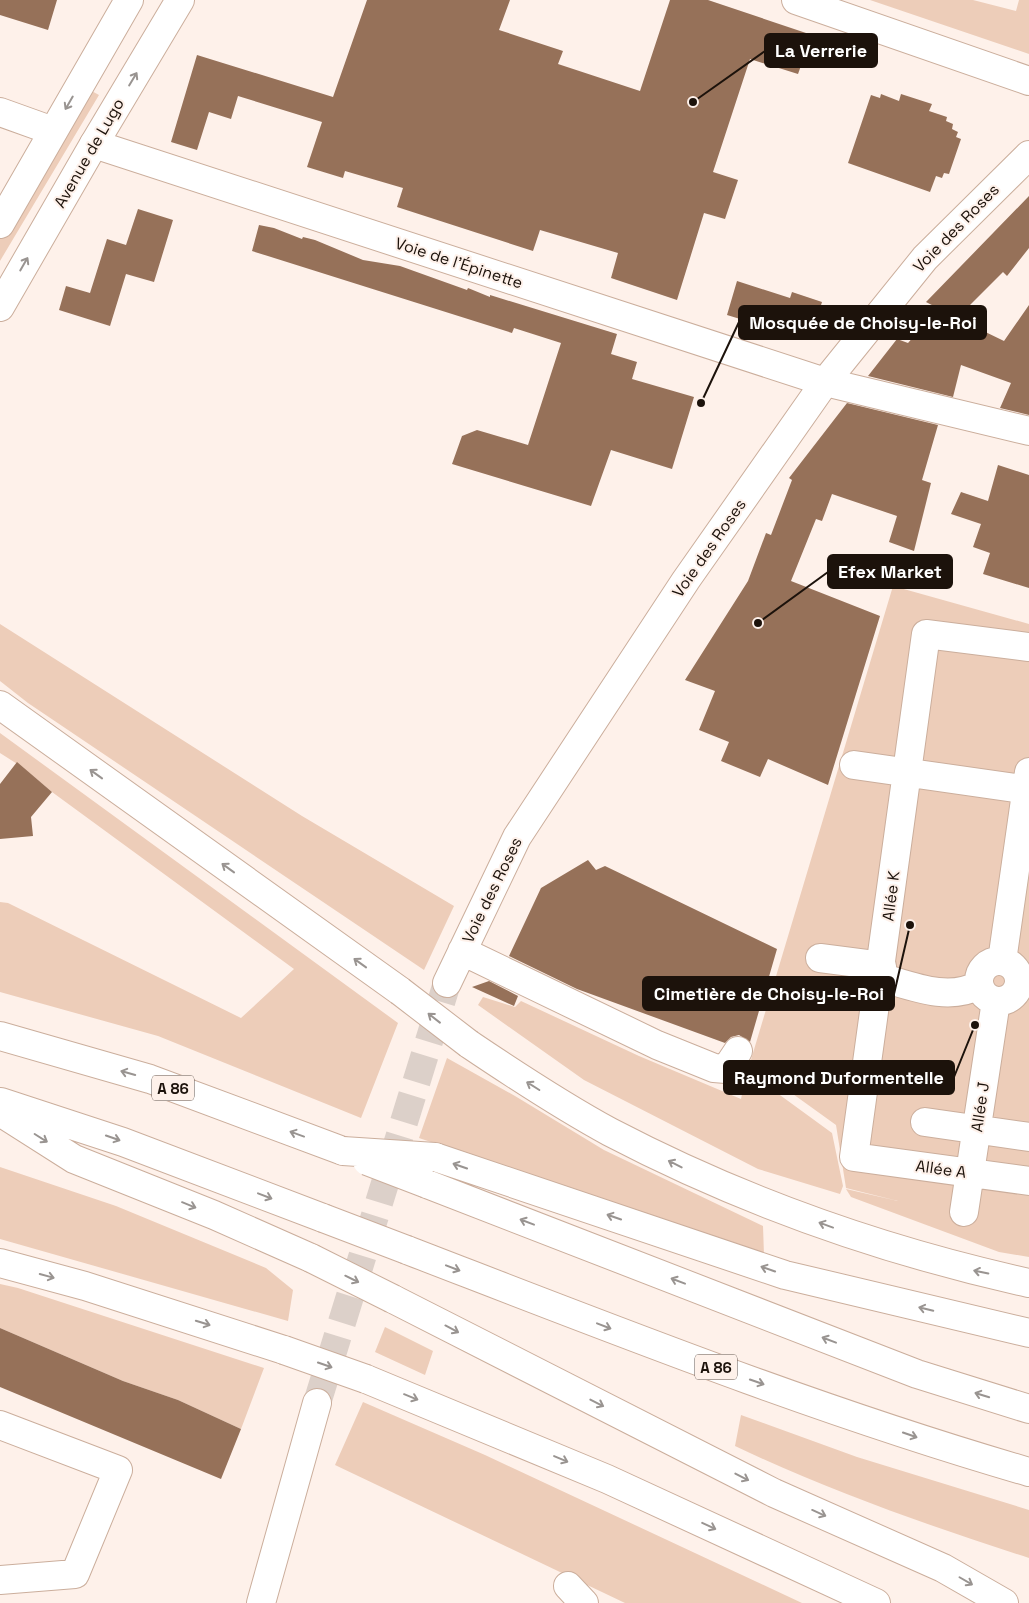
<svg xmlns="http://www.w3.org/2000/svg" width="1029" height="1603" font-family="'Space Grotesk',sans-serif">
<rect width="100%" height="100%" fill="#fef1ea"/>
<!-- green -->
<path fill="#edcdb9" d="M870,0h103l43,11 3,-11h10v54z
M88,89l11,6 -99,166v-22z
M893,586l136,38v633l-30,-5 -148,-55 -5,-8 52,12 -52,-13 -10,-63 -86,-62z
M0,624l302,192 152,90 -30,64 -396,-267 -28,-22z
M0,733l398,290 -37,95 -203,-82 -158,-44v-90l8,1 233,115 53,-49 -242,-177 -30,-25 -22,-14z
M483,997l32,10 6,-6 118,55 102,43 6,-28 85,62 11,53 -3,8 -82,-25 -174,-89 -106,-75z
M447,1058l68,38 89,54 159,76 1,29 -345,-117z
M0,1167l116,39 150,62 27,22 -5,31 -288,-82z
M0,1284l18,4 246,80 -23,61 -63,-29 -55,-19 -123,-53z
M385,1327l48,24 -8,24 -50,-23z
M363,1402l122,53 317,148h-177l-290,-138z
M741,1415l116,42 172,53v48c-99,-32 -200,-67 -294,-112z"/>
<!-- building -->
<path fill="#967159" d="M0,0h57l-9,30 -48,-15z
M367,0h143l-11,30 64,21 -5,13 82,27 30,-91h38l104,35 -14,39 -48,-15 -37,113 25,8 -13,39 -21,-6 -27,87 -66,-22 7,-25 -78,-23 -7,21 -136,-44 6,-19 -58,-17 -2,7 -36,-11 15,-45 -84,-26 -7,23 -22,-7 -12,38 -26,-8 26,-87 136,42z
M881,94l18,7 2,-7 31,10 -3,7 18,6 -1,4 7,3 -1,5 6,3 -2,5 5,2 -12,35 -5,-1 -2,5 -6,-2 -6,16 -82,-29 23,-68 9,3z
M1029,196v52l-22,28 -4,-4 -46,46 -31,-16z
M138,209l35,11 -19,62 -28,-8 -16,52 -51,-16 7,-24 24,7 17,-54 19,6z
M259,225l15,3 28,11 1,-2 12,3 48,20 37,6 67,24 1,-2 22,9v-2l127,39 -6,20 26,8 -5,17 62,18 -22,72 -61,-19 -20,56 -139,-42 10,-28 15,-6 51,15 33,-102 -47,-15 -2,5 -260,-82z
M737,281l53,17 2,-6 30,10 -12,38 -83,-25z
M1029,305v110l-29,-7 11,-25 -50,-18 -8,32 -85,-21 29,-37 11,4 30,-34 66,32z
M847,403l91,22 -16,55 9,3 -17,68 -25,-9 8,-26 -65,-22 -10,27 -6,-2 -25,62 89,35 -52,169 -60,-26 -8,18 -39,-16 8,-19 -30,-12 16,-39 -30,-11 63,-99 18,-48 5,2 21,-55 -3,-2z
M998,465l31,10v113l-46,-14 7,-21 -17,-6 8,-23 -30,-10 10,-22 27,9z
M17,762l35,30 -21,25 2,19 -33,3v-55z
M588,860l8,10 9,-4 172,83 -27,93 -11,-7 -8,2 -6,6 -148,-54 -68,-33 32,-68z
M489,981l29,15 -4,10 -42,-19z
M0,1328l123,53 55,19 63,29 -20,50 -221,-92z"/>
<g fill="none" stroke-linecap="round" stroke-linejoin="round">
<!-- minor-tunnel -->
<path stroke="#dcd0c9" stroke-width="28" stroke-dasharray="28 14" stroke-linecap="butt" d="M317,1403l130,-420"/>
<defs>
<path id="minor" d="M796,0l233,81
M0,112l53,19
M94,144l731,238 204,49
M1029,647l-103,-13 -72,523 175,24
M854,765l175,25
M462,951l195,94 57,23 12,1 12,-18
M820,958l62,8
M979 981a20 20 0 1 1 40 0a20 20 0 1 1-40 0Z
M1002,961l27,-189
M880,977c32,9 68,25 99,8
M447,983l70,-146 169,-257 139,-198 100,-124 104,-103
M925,1122l104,15
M964,1212l32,-211
M0,1425l118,45 -43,104 -75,6
M568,1586l16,17
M261,1603l56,-200"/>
<path id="major" d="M0,224l129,-224
M0,307l94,-163 86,-144
M0,705l400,286
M469,1044c46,31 93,62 141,88 132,69 274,119 419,151
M0,1263l85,23 199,64
M366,1379l241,100 269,124"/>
<path id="highway" d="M0,1036l150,43 193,72
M1,1102l122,40 200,76
M0,1112l74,47 140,56 97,43
M435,1157l350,118 244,58
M427,1184l490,190 112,35
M407,1250c205,79 411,161 622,222
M393,1299l381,194 169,75 61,35"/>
</defs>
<!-- minor casing -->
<use href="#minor" stroke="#cbae9c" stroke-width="30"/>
<!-- major casing -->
<use href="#major" stroke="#cbae9c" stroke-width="30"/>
<!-- highway casing -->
<use href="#highway" stroke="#cbae9c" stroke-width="30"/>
<!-- minor -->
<use href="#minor" stroke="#fff" stroke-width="28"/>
<!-- major -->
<use href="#major" stroke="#fff" stroke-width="28"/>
<!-- highway -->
<use href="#highway" stroke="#fff" stroke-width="28"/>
<defs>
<path id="major-bridge" d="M400,991l69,53
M284,1350l82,29"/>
<path id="highway-bridge" d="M343,1151l92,6
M367,1161l60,23
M323,1218l84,32
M311,1258l82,41"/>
</defs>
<!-- major-bridge casing -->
<use href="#major-bridge" stroke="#cbae9c" stroke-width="30" stroke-linecap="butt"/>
<!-- highway-bridge casing -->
<use href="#highway-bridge" stroke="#cbae9c" stroke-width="30" stroke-linecap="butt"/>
<!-- major-bridge -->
<use href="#major-bridge" stroke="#fff" stroke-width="28"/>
<!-- highway-bridge -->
<use href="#highway-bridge" stroke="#fff" stroke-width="28"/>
</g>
<!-- one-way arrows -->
<defs><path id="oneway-shaft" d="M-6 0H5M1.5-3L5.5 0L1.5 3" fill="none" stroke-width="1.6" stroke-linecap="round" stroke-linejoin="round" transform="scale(1.25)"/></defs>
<g stroke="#999491">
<use href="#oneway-shaft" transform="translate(133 79) rotate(-59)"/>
<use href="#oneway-shaft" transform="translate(69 103) rotate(120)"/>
<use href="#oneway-shaft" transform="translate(24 264) rotate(-60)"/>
<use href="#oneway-shaft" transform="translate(96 774) rotate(-144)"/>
<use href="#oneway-shaft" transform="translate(228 868) rotate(-144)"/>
<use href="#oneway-shaft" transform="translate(360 963) rotate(-144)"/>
<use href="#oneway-shaft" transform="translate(434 1018) rotate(-142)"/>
<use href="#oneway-shaft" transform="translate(128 1073) rotate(-164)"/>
<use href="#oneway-shaft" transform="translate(533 1086) rotate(-148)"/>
<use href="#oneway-shaft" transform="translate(297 1134) rotate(-160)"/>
<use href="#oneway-shaft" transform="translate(41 1138) rotate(32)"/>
<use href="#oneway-shaft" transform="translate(113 1138) rotate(19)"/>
<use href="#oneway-shaft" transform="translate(675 1164) rotate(-153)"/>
<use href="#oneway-shaft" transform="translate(460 1166) rotate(-161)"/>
<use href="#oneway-shaft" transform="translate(265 1196) rotate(21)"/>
<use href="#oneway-shaft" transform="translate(189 1205) rotate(22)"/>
<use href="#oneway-shaft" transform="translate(614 1217) rotate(-161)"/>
<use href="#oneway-shaft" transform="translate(527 1222) rotate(-159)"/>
<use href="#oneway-shaft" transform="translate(826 1225) rotate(-160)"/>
<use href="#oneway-shaft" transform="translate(453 1268) rotate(21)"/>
<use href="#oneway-shaft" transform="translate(768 1269) rotate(-161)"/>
<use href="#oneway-shaft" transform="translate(981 1272) rotate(-168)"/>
<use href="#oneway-shaft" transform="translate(47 1276) rotate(15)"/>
<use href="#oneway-shaft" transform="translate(352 1279) rotate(26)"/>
<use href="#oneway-shaft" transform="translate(678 1281) rotate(-159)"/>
<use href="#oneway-shaft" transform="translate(926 1309) rotate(-166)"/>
<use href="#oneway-shaft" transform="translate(203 1323) rotate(17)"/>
<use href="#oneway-shaft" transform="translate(604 1326) rotate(21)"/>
<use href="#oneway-shaft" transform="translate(452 1329) rotate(28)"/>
<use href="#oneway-shaft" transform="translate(829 1340) rotate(-159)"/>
<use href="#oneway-shaft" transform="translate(325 1365) rotate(19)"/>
<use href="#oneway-shaft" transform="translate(757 1382) rotate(19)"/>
<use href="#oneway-shaft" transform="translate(982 1395) rotate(-163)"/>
<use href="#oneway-shaft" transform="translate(411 1397) rotate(22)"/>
<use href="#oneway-shaft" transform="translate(597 1403) rotate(27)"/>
<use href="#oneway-shaft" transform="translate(910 1435) rotate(19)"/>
<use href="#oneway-shaft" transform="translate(561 1459) rotate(23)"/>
<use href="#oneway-shaft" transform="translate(742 1477) rotate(27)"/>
<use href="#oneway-shaft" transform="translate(819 1513) rotate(24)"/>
<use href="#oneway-shaft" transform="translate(709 1526) rotate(25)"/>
<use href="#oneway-shaft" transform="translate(966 1581) rotate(30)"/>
</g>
<g text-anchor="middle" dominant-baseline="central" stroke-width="4" stroke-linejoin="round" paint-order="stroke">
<!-- shield labels -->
<g fill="#fef1ea" stroke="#60554e" stroke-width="1">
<rect x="152" y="1075.5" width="42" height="25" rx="4"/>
<rect x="695" y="1354.5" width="42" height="25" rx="4"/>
</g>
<g font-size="15" font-weight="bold" fill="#1c120b">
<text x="173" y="1088">A 86</text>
<text x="716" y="1367">A 86</text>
</g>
<!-- street labels -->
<g font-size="16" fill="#1c120b" stroke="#fef1ea">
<text transform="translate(89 153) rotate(-60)">Avenue de Lugo</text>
<text transform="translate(956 228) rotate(-46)">Voie des Roses</text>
<text transform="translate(459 263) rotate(18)">Voie de l'Épinette</text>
<text transform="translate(709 548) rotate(-55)">Voie des Roses</text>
<text transform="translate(492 890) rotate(-64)">Voie des Roses</text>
<text transform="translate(891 896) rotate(-83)">Allée K</text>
<text transform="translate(980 1107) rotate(-82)">Allée J</text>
<text transform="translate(941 1169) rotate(8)">Allée A</text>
</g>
</g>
<!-- callouts -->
<path fill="none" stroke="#1c120b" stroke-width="2" d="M693 102L765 51M701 403L739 322M758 623L828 572M910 925L894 994M975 1025L954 1077"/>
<g fill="#1c120b" stroke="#fef1ea" stroke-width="2">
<circle cx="693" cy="102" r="5"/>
<circle cx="701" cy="403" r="5"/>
<circle cx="758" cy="623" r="5"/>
<circle cx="910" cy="925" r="5"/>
<circle cx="975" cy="1025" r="5"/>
</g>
<g fill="#1c120b" stroke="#1c120b" stroke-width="2">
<rect x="765" y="34" width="112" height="33" rx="5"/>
<rect x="739" y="306" width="247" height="33" rx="5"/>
<rect x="828" y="555" width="124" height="33" rx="5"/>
<rect x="643" y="977" width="251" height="33" rx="5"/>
<rect x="724" y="1061" width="230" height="33" rx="5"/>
</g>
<g font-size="18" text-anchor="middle" font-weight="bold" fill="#fff">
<text x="821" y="57">La Verrerie</text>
<text x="863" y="329">Mosquée de Choisy-le-Roi</text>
<text x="890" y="578">Efex Market</text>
<text x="769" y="1000">Cimetière de Choisy-le-Roi</text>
<text x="839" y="1084">Raymond Duformentelle</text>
</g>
</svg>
